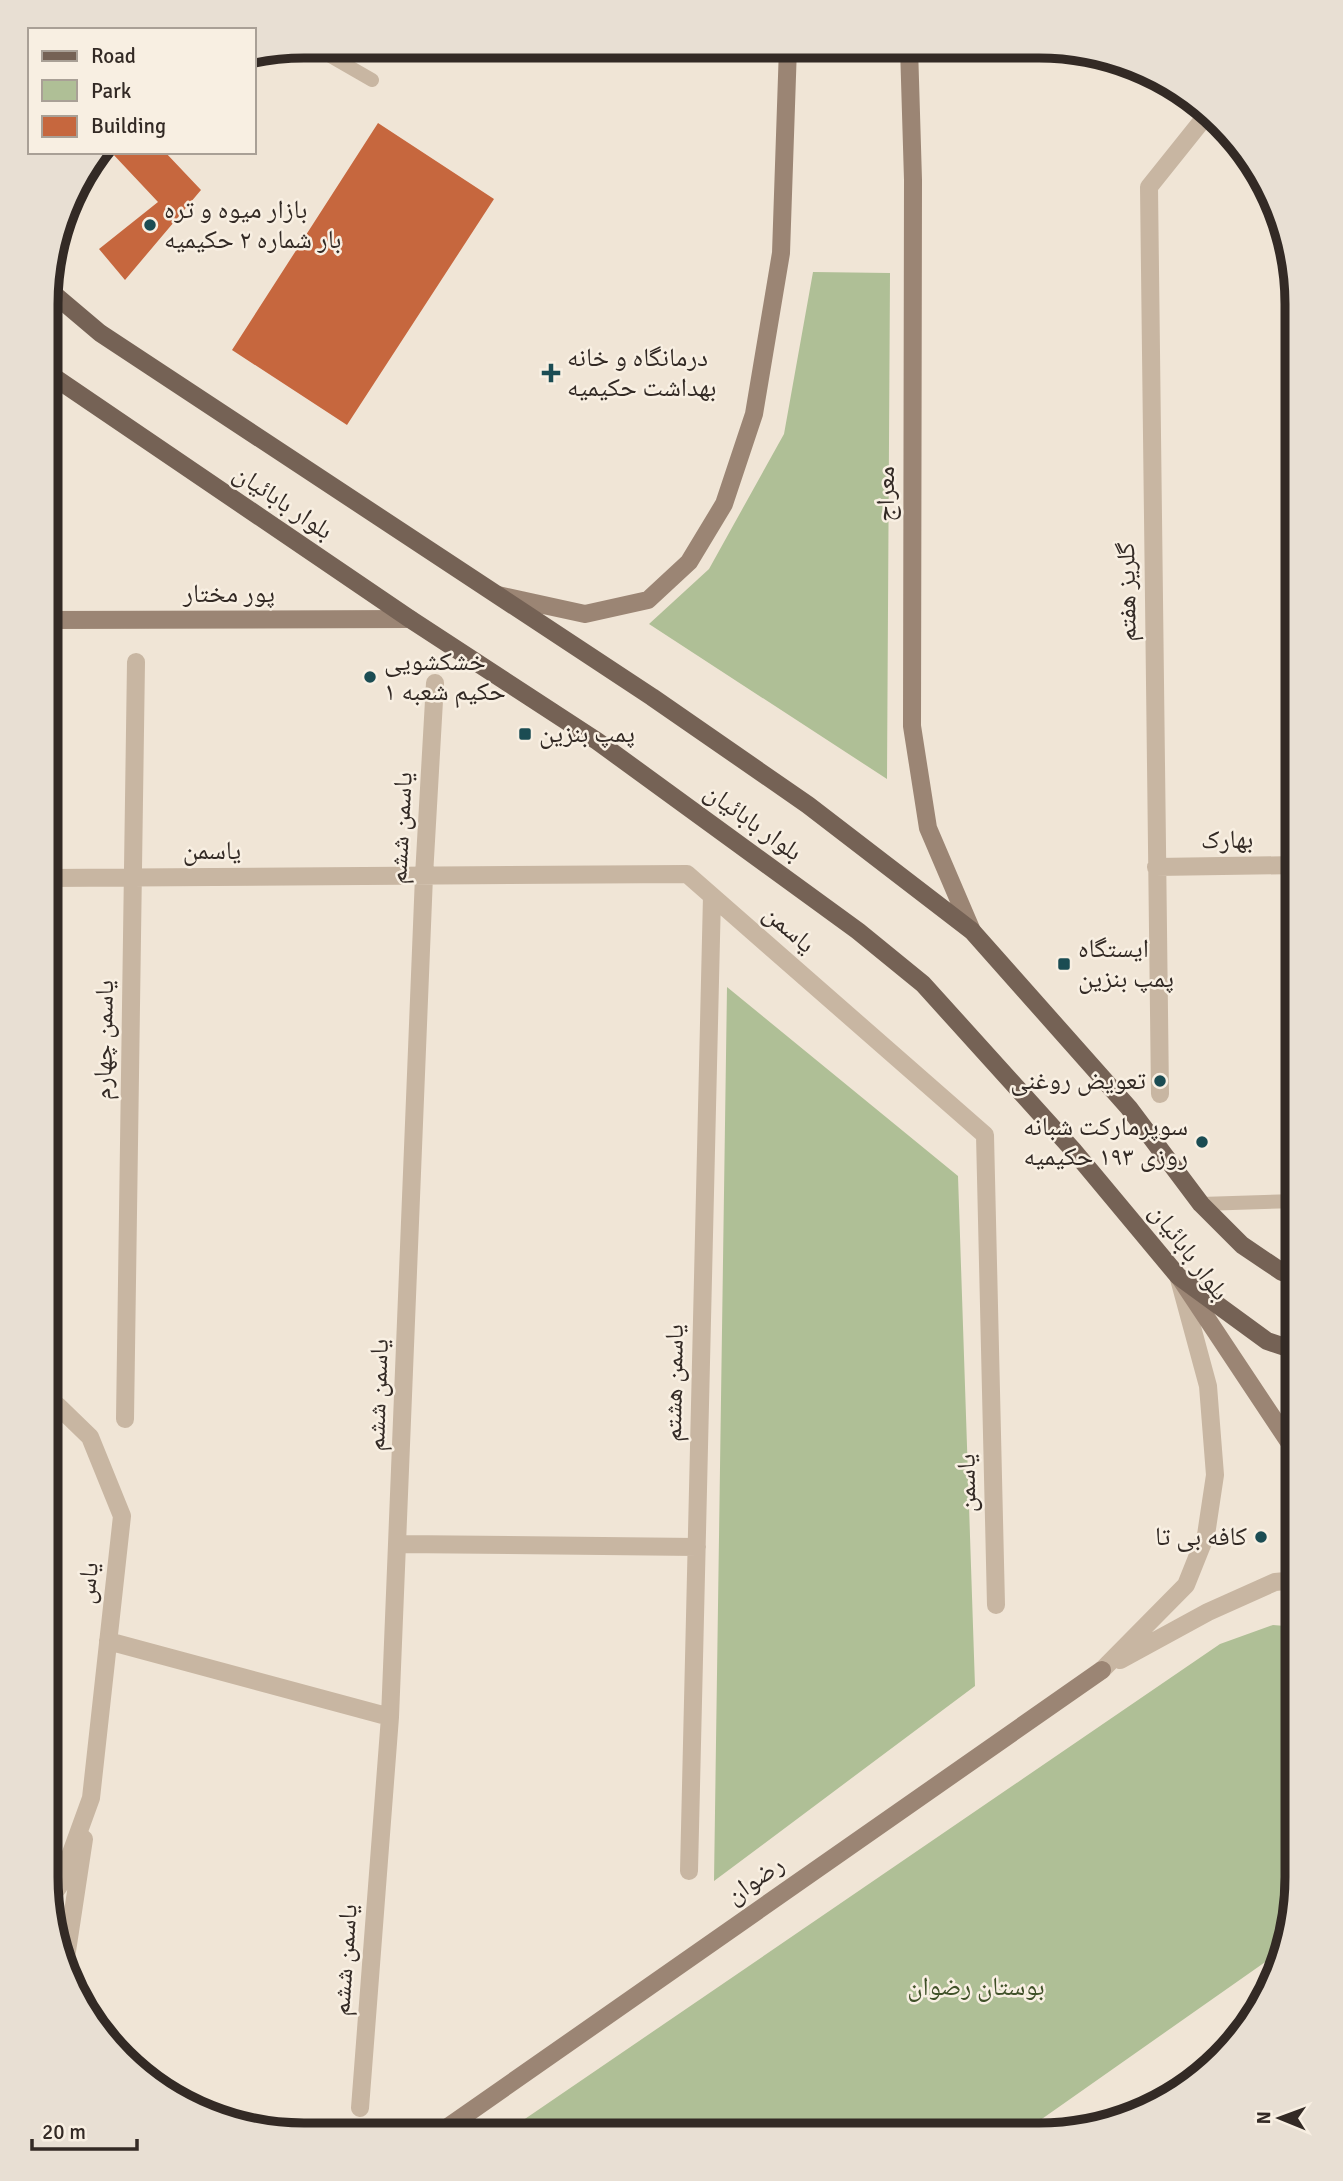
<svg xmlns="http://www.w3.org/2000/svg" width="1343" height="2181" font-family="Signika,'Noto Naskh Arabic',sans-serif">
<rect width="100%" height="100%" fill="#f0e5d6"/>
<!-- green -->
<path fill="#afbf96" d="M813,272l77,1 -3,506 -238,-155 60,-55 75,-135z
M727,987l231,189 17,510 -261,195z
M1273,1625l24,2v268l-12,53 -266,187 -516,-1 717,-490z"/>
<!-- building -->
<path fill="#c6673e" d="M378,123l116,76 -147,226 -115,-75z
M111,152h54l36,38 -76,90 -26,-31 59,-47z"/>
<g fill="none" stroke-linecap="round" stroke-linejoin="round">
<!-- lane -->
<path stroke="#c8b6a2" stroke-width="14" d="M313,46l59,34
M1201,1204l96,-3"/>
<!-- street -->
<path stroke="#c8b6a2" stroke-width="18" d="M1156,867l141,-2
M47,878l640,-4 298,261 11,470
M1160,1094l-11,-907 60,-75
M46,1400l12,6 32,31 32,79 -31,282 -32,88 -9,12
M125,1419l11,-757
M399,1544l298,3
M108,1641l282,76
M1120,1660l88,-48 67,-30 22,-2
M1102,1670l84,-85 20,-50 9,-60 -7,-89 -29,-107
M689,1871l23,-975
M64,1971l20,-132
M360,2108l30,-391 34,-841 11,-193
M1140,2115l82,-58"/>
<!-- secondary -->
<path stroke="#9b8574" stroke-width="18" d="M909,47l4,133 -1,546 16,102 44,103
M498,595l87,19 63,-14 41,-38 35,-58 30,-90 27,-161 7,-206
M47,620l363,-1
M1180,1278l117,176
M438,2134l664,-464"/>
<!-- primary -->
<path stroke="#756255" stroke-width="18" d="M48,289l52,44 552,364 156,108 164,126 157,177 72,96 41,41 40,27 15,5
M48,373l362,246 187,122 261,190 65,53 150,166 105,126 89,65 30,10"/>
</g>
<!-- markers -->
<g fill="#1b4c53" stroke="#f8efe2" stroke-width="2.5">
<circle cx="150" cy="225" r="7"/>
<path d="M547.5 362.5h7v7h7v7h-7v7h-7v-7h-7v-7h7z"/>
<circle cx="370" cy="677" r="7"/>
<rect x="518" y="727" width="14" height="14" rx="3.5"/>
<rect x="1057" y="957" width="14" height="14" rx="3.5"/>
<circle cx="1160" cy="1081" r="7"/>
<circle cx="1202" cy="1142" r="7"/>
<circle cx="1261" cy="1537" r="7"/>
</g>
<g text-anchor="middle" dominant-baseline="central" stroke-width="5" stroke-linejoin="round" paint-order="stroke">
<!-- poi labels -->
<g font-size="26" fill="#332a25" stroke="#f8efe2" text-anchor="start">
<text x="164" y="210">بازار میوه و تره<tspan x="164" dy="30">بار شماره ۲ حکیمیه</tspan></text>
<text x="567" y="358">درمانگاه و خانه<tspan x="567" dy="30">بهداشت حکیمیه</tspan></text>
<text x="384" y="662">خشکشویی<tspan x="384" dy="30">حکیم شعبه ۱</tspan></text>
<text x="539" y="734">پمپ بنزین</text>
<text x="1078" y="949">ایستگاه<tspan x="1078" dy="30">پمپ بنزین</tspan></text>
<text x="1146" y="1081" text-anchor="end">تعویض روغنی</text>
<text x="1188" y="1127" text-anchor="end">سوپرمارکت شبانه<tspan x="1188" dy="30">روزی ۱۹۳ حکیمیه</tspan></text>
<text x="1247" y="1537" text-anchor="end">کافه بی تا</text>
</g>
<!-- street labels -->
<g font-size="26" fill="#332a25" stroke="#f8efe2">
<text transform="translate(886 494) rotate(-90)">معراج</text>
<text transform="translate(283 502) rotate(34)">بلوار بابائیان</text>
<text transform="translate(1127 592) rotate(-91)">گلریز هفتم</text>
<text x="229" y="594">پور مختار</text>
<text transform="translate(753 822) rotate(36)">بلوار بابائیان</text>
<text transform="translate(401 828) rotate(-87)">یاسمن ششم</text>
<text transform="translate(1227 840) rotate(-1)">بهارک</text>
<text x="212" y="851">یاسمن</text>
<text transform="translate(789 929) rotate(41)">یاسمن</text>
<text transform="translate(104 1040) rotate(-89)">یاسمن چهارم</text>
<text transform="translate(1189 1252) rotate(53)">بلوار بابائیان</text>
<text transform="translate(674 1383) rotate(-89)">یاسمن هشتم</text>
<text transform="translate(378 1395) rotate(-88)">یاسمن ششم</text>
<text transform="translate(967 1483) rotate(-91)">یاسمن</text>
<text transform="translate(88 1583) rotate(-84)">یاس</text>
<text transform="translate(755 1880) rotate(-35)">رضوان</text>
<text transform="translate(345 1960) rotate(-86)">یاسمن ششم</text>
</g>
<!-- park labels -->
<g font-size="26" fill="#405129" stroke="#f8efe2">
<text x="976" y="1987">بوستان رضوان</text>
</g>
</g>
<!-- crop -->
<path d="M0 0H1343V2181H0ZM304 58H1039A246 246 0 0 1 1285 304V1877A246 246 0 0 1 1039 2123H304A246 246 0 0 1 58 1877V304A246 246 0 0 1 304 58Z" fill="#e8dfd3" fill-rule="evenodd"/>
<path fill="none" stroke="#332a25" stroke-width="9" d="M304 58H1039A246 246 0 0 1 1285 304V1877A246 246 0 0 1 1039 2123H304A246 246 0 0 1 58 1877V304A246 246 0 0 1 304 58Z"/>
<!-- legend -->
<rect x="28" y="28" width="228" height="126" fill="#f8efe2" stroke="#a9a096" stroke-width="2"/>
<rect x="42" y="51" width="35" height="10" fill="#756255" stroke="#a9a096" stroke-width="2"/>
<text x="91" y="63" font-size="21" fill="#332a25">Road</text>
<rect x="42" y="80" width="35" height="21" fill="#afbf96" stroke="#a9a096" stroke-width="2"/>
<text x="91" y="98" font-size="21" fill="#332a25">Park</text>
<rect x="42" y="116" width="35" height="21" fill="#c6673e" stroke="#a9a096" stroke-width="2"/>
<text x="91" y="133" font-size="21" fill="#332a25">Building</text>
<!-- north arrow -->
<g transform="translate(1280 2118) rotate(271)" stroke="#f8efe2" stroke-width="5" paint-order="stroke">
<path d="M0-5L12 26L0 18L-12 26Z" fill="#332a25"/>
<text y="-10" font-size="19" font-weight="bold" text-anchor="middle" fill="#332a25">N</text>
</g>
<!-- scale -->
<path d="M32 2139v10h105v-10" fill="none" stroke="#332a25" stroke-width="3.5"/>
<text x="42" y="2139" font-size="21" fill="#332a25" stroke="#f8efe2" stroke-width="5" paint-order="stroke">20 m</text>
</svg>
